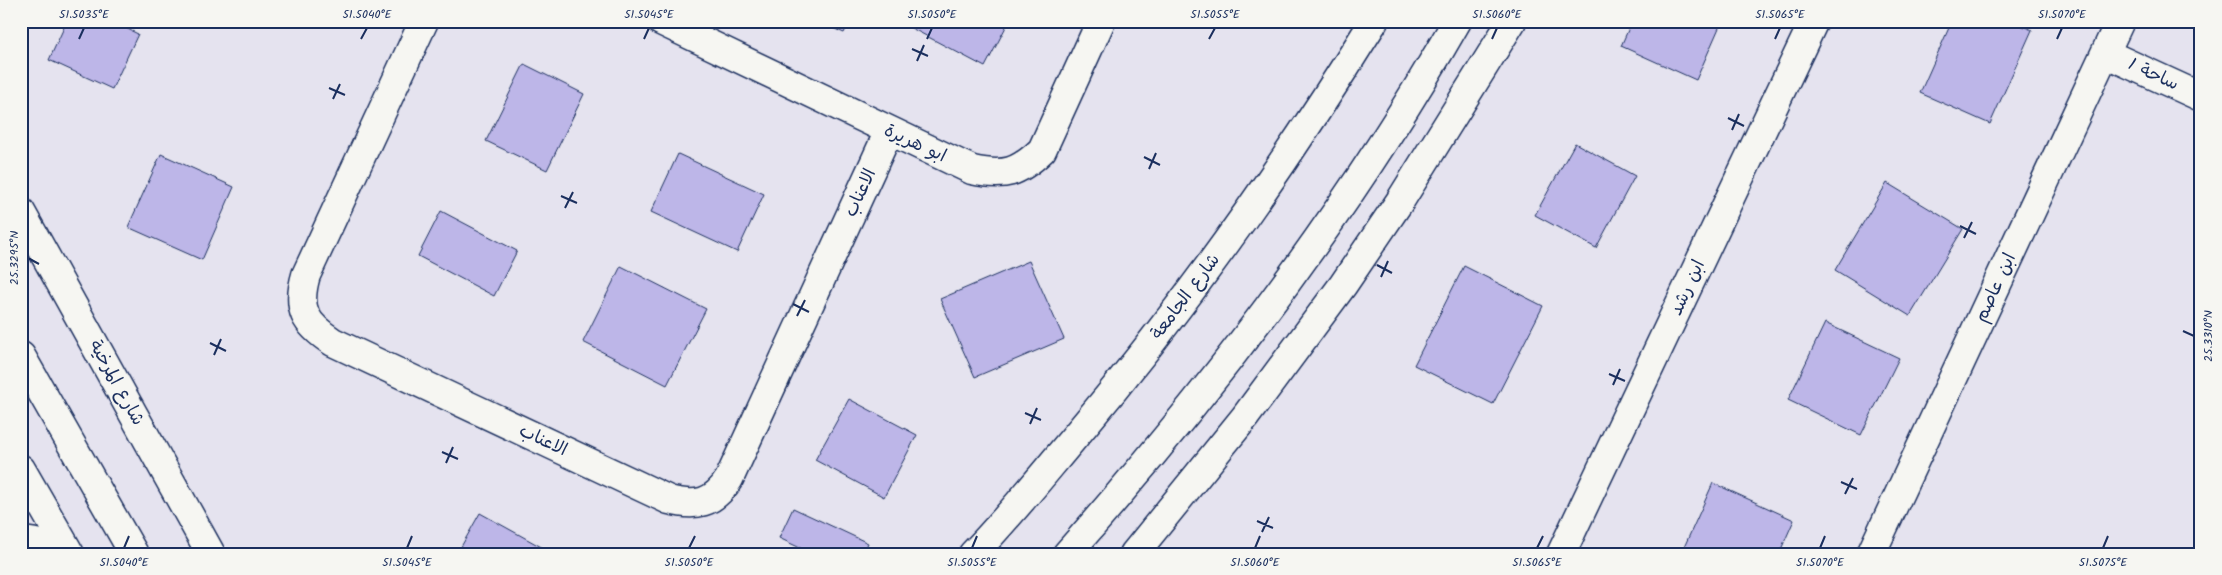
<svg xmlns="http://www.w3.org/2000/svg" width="2222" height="575" font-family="Kalam,'Playpen Sans Arabic',sans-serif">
<rect width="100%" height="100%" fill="#e5e3ef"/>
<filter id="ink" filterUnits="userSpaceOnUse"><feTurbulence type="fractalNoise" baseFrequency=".02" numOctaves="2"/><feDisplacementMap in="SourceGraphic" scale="10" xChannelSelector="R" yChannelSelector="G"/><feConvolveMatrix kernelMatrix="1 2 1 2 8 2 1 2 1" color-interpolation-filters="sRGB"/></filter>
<g filter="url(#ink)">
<!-- building -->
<path fill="#bdb6e8" stroke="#1b2f5e" d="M67,21h44l27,13 -26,55 -63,-29z
M817,21h33l-6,12z
M898,21h111l-24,46z
M1632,21h90l-26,59 -75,-34z
M1952,21h59l21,9 -42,94 -70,-31z
M524,64l60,30 -37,76 -61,-29z
M1575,143l60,33 -39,72 -61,-33z
M161,154l73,33 -32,73 -74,-33z
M678,154l86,40 -27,58 -86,-40z
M1887,183l76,46 -53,87 -75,-46z
M441,211l76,40 -23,45 -76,-40z
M1029,261l35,78 -89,38 -35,-78z
M621,266l85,43 -39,76 -84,-43z
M1464,266l79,40 -50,98 -79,-39z
M1825,323l74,35 -38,77 -73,-35z
M849,399l68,36 -33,62 -69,-37z
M1713,483l81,37 -15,34h-98z
M793,508l75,35 -5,11h-50l-34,-16z
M480,513l74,41h-97z"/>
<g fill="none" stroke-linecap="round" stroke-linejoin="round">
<defs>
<path id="street" d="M424,21l-118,254c-10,34 -1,49 27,67l336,158c27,7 44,4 60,-21l160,-348
M661,21l311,149c33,7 46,3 70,-20l59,-129
M2105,53l96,44
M21,541c13,1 29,5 40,13
M1561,554l253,-533
M1871,554l249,-533"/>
<path id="primary" d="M973,554c35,-36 67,-76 99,-114 112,-132 211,-272 302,-419
M1134,554l111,-137 98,-132 57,-84 112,-180"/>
<path id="highway" d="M21,212l190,342
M21,356l113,198
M21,469l49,85
M1067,554c146,-165 281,-342 390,-533"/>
</defs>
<!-- street casing -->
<use href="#street" stroke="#1b2f5e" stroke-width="31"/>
<!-- primary casing -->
<use href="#primary" stroke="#1b2f5e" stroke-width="31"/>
<!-- highway casing -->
<use href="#highway" stroke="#1b2f5e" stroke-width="31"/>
<!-- street -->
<use href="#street" stroke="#f6f6f2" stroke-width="28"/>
<!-- primary -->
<use href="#primary" stroke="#f6f6f2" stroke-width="28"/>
<!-- highway -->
<use href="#highway" stroke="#f6f6f2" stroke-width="28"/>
</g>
</g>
<!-- ticks -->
<path fill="none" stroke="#1b2f5e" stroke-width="2" d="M79,39l5,-11M361,39l6,-11M644,39l5,-11M927,39l5,-11M1209,39l6,-11M1492,39l5,-11M1775,39l5,-11M2057,39l5,-11M912,49l16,7M917,61l7,-16M329,88l16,7M333,99l7,-15M1728,118l16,8M1732,130l7,-16M1144,157l16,8M1149,169l7,-16M561,196l16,7M565,208l8,-16M1960,226l16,8M1964,238l8,-16M28,258l11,6M1377,265l15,8M1381,277l7,-16M793,304l16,8M797,316l8,-16M2183,331l11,5M210,343l16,8M214,355l7,-16M1609,374l16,7M1613,385l7,-16M1025,413l16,7M1030,424l7,-16M442,452l16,7M446,463l7,-16M1841,482l16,7M1845,494l8,-16M1257,521l16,7M1262,532l7,-15M124,548l5,-12M407,548l5,-12M689,548l6,-12M972,548l5,-12M1255,548l5,-12M1537,548l6,-12M1820,548l5,-12M2103,548l5,-12"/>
<g text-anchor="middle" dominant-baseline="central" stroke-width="4" stroke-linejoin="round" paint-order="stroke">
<!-- street labels -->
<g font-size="18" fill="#1b2f5e" stroke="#f6f6f2">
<text transform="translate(2153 75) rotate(24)">ساحة 1</text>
<text transform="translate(915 144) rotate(25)">ابو هريرة</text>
<text transform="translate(861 193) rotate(-65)">الاعناب</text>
<text transform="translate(1688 288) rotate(-65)">ابن رشد</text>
<text transform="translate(1996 288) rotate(-65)">ابن عاصم</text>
<text transform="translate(1186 297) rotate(-53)">شارع الجامعة</text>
<text transform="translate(116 383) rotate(61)">شارع المرخية</text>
<text transform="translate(543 441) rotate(25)">الاعناب</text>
</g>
</g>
<!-- margin -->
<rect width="2222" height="575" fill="none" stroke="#f6f6f2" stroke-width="55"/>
<rect x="28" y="28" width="2166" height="520" fill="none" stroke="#1b2f5e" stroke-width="2"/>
<g font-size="12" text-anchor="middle" fill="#1b2f5e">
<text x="84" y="18">51.5035°E</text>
<text x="367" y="18">51.5040°E</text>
<text x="649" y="18">51.5045°E</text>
<text x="932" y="18">51.5050°E</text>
<text x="1215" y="18">51.5055°E</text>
<text x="1497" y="18">51.5060°E</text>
<text x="1780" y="18">51.5065°E</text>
<text x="2062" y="18">51.5070°E</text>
<text transform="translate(14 258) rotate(-90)" y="4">25.3295°N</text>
<text transform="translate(2208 336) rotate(-90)" y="4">25.3310°N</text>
<text x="124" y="566">51.5040°E</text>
<text x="407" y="566">51.5045°E</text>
<text x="689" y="566">51.5050°E</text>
<text x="972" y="566">51.5055°E</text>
<text x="1255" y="566">51.5060°E</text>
<text x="1537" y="566">51.5065°E</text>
<text x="1820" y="566">51.5070°E</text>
<text x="2103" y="566">51.5075°E</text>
</g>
</svg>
